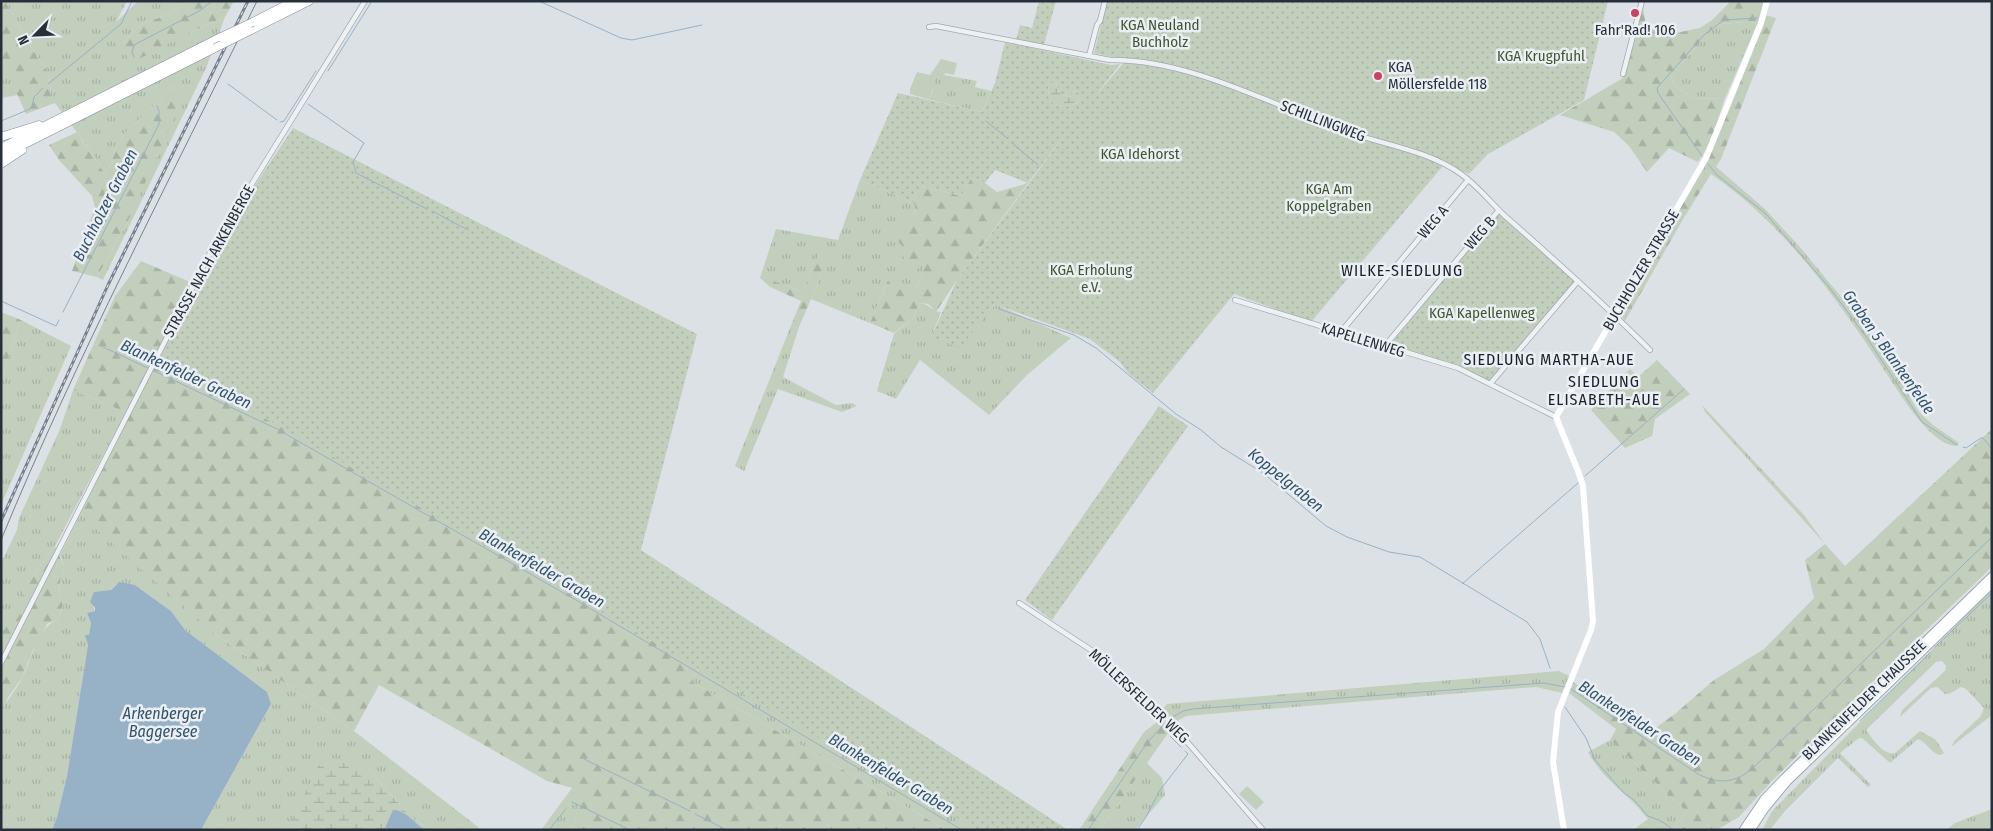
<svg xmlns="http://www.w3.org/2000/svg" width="1993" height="831" font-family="'Fira Sans Condensed',sans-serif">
<defs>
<pattern id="grass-tufts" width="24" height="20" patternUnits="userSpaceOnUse" patternTransform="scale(1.25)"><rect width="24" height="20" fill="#c3cfbd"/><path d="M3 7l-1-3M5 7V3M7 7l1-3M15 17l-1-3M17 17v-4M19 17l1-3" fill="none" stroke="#a7b2a3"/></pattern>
<pattern id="forest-firs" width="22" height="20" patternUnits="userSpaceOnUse" patternTransform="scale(1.25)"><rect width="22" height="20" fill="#c3cfbd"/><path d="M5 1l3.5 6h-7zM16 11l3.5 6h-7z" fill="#a7b2a3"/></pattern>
<pattern id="wetland-marsh" width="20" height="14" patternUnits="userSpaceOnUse" patternTransform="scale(1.25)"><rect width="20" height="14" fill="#c3cfbd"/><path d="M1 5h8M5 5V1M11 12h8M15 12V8" fill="none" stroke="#a7b2a3"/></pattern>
<pattern id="park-dots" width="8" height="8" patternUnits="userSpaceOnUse" patternTransform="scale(1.25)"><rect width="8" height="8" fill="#c3cfbd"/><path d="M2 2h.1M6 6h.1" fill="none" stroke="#a7b2a3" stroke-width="1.8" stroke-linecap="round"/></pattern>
</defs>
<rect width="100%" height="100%" fill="#dce1e6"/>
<!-- grass -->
<path fill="url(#grass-tufts)" d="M5,1h122l-11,21 22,-21h51l-22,14 -26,9 -18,19 70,-12 32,-14 -19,51 -103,212 -6,-3 30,-54 54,-123 -7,-14 -50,48 -19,40 -23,-35 -31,-41 -2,-25 -18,-26z
M1759,21l-34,77 -30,1 -21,-14 -3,-9 42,-48 8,-4z
M1,58l17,37 -17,3z
M933,73l44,8 -2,6 16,4 -9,21 -55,-13 3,-1 3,-8z
M1707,159l58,50 34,37 72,87 48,79 14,13 26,18 -2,3c-24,0 -51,-43 -63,-61 -53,-81 -110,-164 -192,-217z
M860,180l54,23 2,7 -14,36v9l6,6 15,4v8l-7,16 -29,-7 -17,41 -59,-24 11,-25 -8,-12 -11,30 -29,-11 -4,6 -10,-9 16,-49 62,11z
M920,303c9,1 13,9 21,9l-10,25 66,-32 74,33 -44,37 -38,40 -69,-55 -24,39 -19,-8 17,-57 19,-16z
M21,320l50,26 -70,159v-126z
M799,327l-16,50 53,28 16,-2 5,3 -15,6 -64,-23 -34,82 -9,-5 55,-138z
M73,390l53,22 -71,134 -21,28 -33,64v-75l16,-33 2,-12 41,-89z
M1702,405l102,110 21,29 -120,-132z
M81,513l134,121 139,97 128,99h-52l-19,-13 -43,-48 -72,44 -9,17h-86l70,-126 -4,-12 -82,-62 -14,-19 -30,-22 -25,-5 -5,6 -13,2 -5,5 -1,8 3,6 -8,2 4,10 -2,12h-3l2,10 -21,131 -10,41 -5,13h-51v-118c6,-12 15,-22 21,-34 11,-20 13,-48 36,-59l5,-13c-5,-16 -5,-23 2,-38l-5,-13z
M1992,589v126l-41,32 4,-7 25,-23 4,-9 -18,-19 -5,-2 -12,7h-4l-8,-7 -6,1 -31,29 2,-7 43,-39 1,-5 -4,-5 -6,1 -70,68c7,9 16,25 29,23l25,-22 15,8 9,14 -3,2c-10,-1 -13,-12 -23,-16l-28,24 -28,-25h-3l-19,15 31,32 -3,2 -30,-29 -53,53 -15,19h-8l10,-19z
M732,610l336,220h-122l-255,-149z
M1559,671l10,5 -7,17 -26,-6 -350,29 -11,6 -13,-12 5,-6z
M1610,740l77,72 -11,12 1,6h-44l15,-11c-5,-5 -8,-10 -13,-15 -17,-16 -36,-31 -47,-52z
M1147,763l15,15 3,17 -30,35h-35z
M572,788l10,6 -8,30 -4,6h-29z
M1992,809v21h-46l9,-7z"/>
<!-- forest -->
<path fill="url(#forest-firs)" d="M1,1h4l26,46 18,26 2,25 4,5 -29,11 -25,-56z
M189,1h45l-9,16 -32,14 -64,33 -6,-21 18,-19 26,-9z
M1731,1h33l-5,20 -38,3 -8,4 -42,48 3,9 21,14 30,-1 -15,45 -12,19 -29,-14 -22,24 -18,-26 -15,-14 -54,-17 63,-37 20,-70 3,18 15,7 10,1 29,-6 12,-8z
M1765,15l11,3 -55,141 -5,8 -9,-8z
M174,86l8,15 -55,122 -30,54 -25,-6 23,-64 -3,-11 -33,-36 -10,-15 28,-13 28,42 19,-40z
M1702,168l9,6 -29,47 -57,100 -6,-8z
M971,178l14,5 12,9 31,-9 -71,97 -21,32 -8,-8 -8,-1 -7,15 -19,15 -24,-10 17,-41 7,-3 22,10 7,-16 -1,-8 -6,5 -14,-15v-9l-5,-6 9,-20 6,-1 4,-8 -2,-8 4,-14 5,-3 38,10z
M823,249h4l-5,25 -23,53 -9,1 11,-27 -31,-14 4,-6 29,11 11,-30z
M141,261l226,97 22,61 343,191 -41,71 255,149h-376l4,-6 7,-30 -9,-6 -25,-7 -168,-96 -25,46 -139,-97 -126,-111 -8,-10 49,-99 -57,-24 42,-94z
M1,312l20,8 -20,59z
M1657,360l33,34 -35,25 -3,17 -27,12 -34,-38 39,-41 8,8z
M1992,429v138l-148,142 -72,72 -33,36 -22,13h-40l-1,-6 11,-12 -77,-72 6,-11 -47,-36 4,-11 77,50 26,-19 38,-33 50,-31 50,-51 -9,-38 20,-16 20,22z
M55,546l10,22c-7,15 -7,22 -2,37l-5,14 -11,5 -14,26 -11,28 -13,18 -8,16v-76l33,-62z
M1161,719l10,10 -71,101h-21l65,-98z"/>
<!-- wetland -->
<path fill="url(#wetland-marsh)" d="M1055,82l6,12 10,3 1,-6 7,1 -1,11c-11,4 -19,5 -29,-3l-1,-14 3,-3z
M321,761l25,2 22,6 43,48 19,13h-143z"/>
<!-- park -->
<path fill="url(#park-dots)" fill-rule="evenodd" d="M1039,1h17l-12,44 -28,-5 4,-15 12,3z
M1107,1h501l-24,99 -96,54 -19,20 -33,-14 6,7 -131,155 -77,-28 -81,99 -24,-19 -9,-12 -30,-23 -93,-34 -5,3 -32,40 -29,-11 26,-57 110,-148 -39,51 -33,-13 -10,13 -14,-5 -10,18 -38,-10 -5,3 -4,14 -54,-23 38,-87 84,19 13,-29 10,-41 106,23 9,-1 -23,30 29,-34 -32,-7zM1055,82l6,12 11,3v-6l7,1 -1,11c-11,4 -19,5 -29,-3l-1,-14 3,-3z
M293,128l404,206 -56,216 427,280h-90l-704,-407 -114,-57 2,-10 68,-133z
M1499,213l76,68 -86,102 -36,-19 -64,-18z
M1159,406l29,20 -136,194 -27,-20z"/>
<!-- pitch -->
<path fill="#c3cfbd" d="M941,59l16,4 -3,12 -9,-2 -1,3 -11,-3 3,5 -6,20 -3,1 -17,-5v-5l7,-17 13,3z
M1247,786l17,16 -8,8 -17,-16z"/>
<!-- water -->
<path fill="#97b2c6" d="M119,582l16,3 36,26 14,19 82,62 4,12 -70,126h-149l5,-13 10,-41 21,-131 -3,-10h4l2,-12 -4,-10 8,-2v-3l-5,-6 4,-10 17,-2z
M393,810c13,0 21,13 32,20h-41z"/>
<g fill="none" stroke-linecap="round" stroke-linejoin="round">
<!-- stream -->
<path stroke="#97b2c6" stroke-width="1" d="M539,1l82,37 11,2 70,-15
M134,57l-2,-5 2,-7 67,-35 11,-9
M328,71l44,-70
M48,84l73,-60 11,-23
M228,84l49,36
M308,104l56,39 -11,19 3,11 71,36
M1,121l29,-12 2,-2 2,-10 9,-9
M986,121l22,18
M280,122l4,-1 32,-50
M1012,143l26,22
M1702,156l-44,-63 -1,-5 47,-53 20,-15 34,-2
M1708,164l9,11 48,38 64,74 38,51 55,84 35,23
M432,211l36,19
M1,301l55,25 3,-6
M999,309l75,26 22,13 80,66 25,16 20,17 42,26 63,53 21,11 42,15 31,5 107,65 13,17 10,29
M63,312l96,-188v-13l-2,-5
M101,346l176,83 304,174 381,227
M1963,447l3,1 15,-10h2l9,11
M1585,476l99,-87
M1462,584l116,-101
M1935,647l57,-54
M1571,689l127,85c21,11 38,9 56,-7l238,-230
M1565,707l21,31 9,22 28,32 11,8 14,16 11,4 11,7 2,3
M1170,719l13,-8 9,-2 352,-26 21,4
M1860,721l70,-68
M1170,736l11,11
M584,759l106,52
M572,802l58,28
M695,814l32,16
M549,830l17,-21
M1088,830l59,-87 20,-22
M1137,830l9,-13 14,-27 28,-36 -3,-3"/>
<defs>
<path id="street" d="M929,27l7,-1 174,34c80,-1 164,46 238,72 37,13 81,19 113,42 17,12 29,28 44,42 49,43 98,87 145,134
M1089,56l8,-31 3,-4 5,-20
M1623,74l19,-73
M1235,300l223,68 98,49
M1340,333l128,-153
M1384,347l115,-137
M1490,384l88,-103
M1019,603l72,47 73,65 99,115
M1,663l213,-418 151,-244"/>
<path id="primary" d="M1743,830l21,-31 19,-20 209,-203
M1751,830l13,-20 23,-28 205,-198"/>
<path id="highway" d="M253,22l41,-21
M249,31l60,-30
M1,137l38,-12
M1,148l220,-111
M1,156l214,-108
M1,164l21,-14"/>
</defs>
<!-- street casing -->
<use href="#street" stroke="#a2a8af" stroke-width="6"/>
<!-- primary casing -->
<use href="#primary" stroke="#9ba6b1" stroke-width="9"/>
<!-- highway casing -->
<use href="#highway" stroke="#838f9c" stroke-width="9"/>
<!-- street -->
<use href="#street" stroke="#eef1f4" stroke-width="4.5"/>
<!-- secondary -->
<path stroke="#fff" stroke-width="6" d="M1564,830l-11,-68 5,-50 33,-82 2,-9 -10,-135 -5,-15 -22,-54 150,-259 55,-135 6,-22"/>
<!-- primary -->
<use href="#primary" stroke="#fff" stroke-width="7"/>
<!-- highway -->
<use href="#highway" stroke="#fff" stroke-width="8"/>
<!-- tram -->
<path stroke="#75828f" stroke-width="1" d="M1,540c76,-184 169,-360 256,-539"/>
<defs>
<path id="rail" d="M1,521l107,-236 140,-284"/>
</defs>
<!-- rail casing -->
<use href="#rail" stroke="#75828f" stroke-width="3"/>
<!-- rail -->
<use href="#rail" stroke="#ebeff3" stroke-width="1" stroke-dasharray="4" stroke-linecap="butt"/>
<defs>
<path id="highway-bridge" d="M221,37l32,-15
M215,48l34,-17"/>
</defs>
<!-- highway-bridge casing -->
<use href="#highway-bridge" stroke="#838f9c" stroke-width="9" stroke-linecap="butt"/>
<!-- highway-bridge -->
<use href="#highway-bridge" stroke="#fff" stroke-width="8"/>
</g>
<!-- markers -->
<g fill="#ca4164" stroke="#ebeff3" stroke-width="2">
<circle cx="1635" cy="13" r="5"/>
<circle cx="1378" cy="76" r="5"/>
</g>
<g text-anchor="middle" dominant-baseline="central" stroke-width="5" stroke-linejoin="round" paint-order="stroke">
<!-- park labels -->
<g font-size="15" fill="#3e5733" stroke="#ebeff3">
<text x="1160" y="25">KGA Neuland<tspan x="1160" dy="17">Buchholz</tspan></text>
<text x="1541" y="56">KGA Krugpfuhl</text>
<text x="1140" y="154">KGA Idehorst</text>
<text x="1329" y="189">KGA Am<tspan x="1329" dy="17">Koppelgraben</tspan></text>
<text x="1091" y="270">KGA Erholung<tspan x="1091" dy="17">e.V.</tspan></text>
<text x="1482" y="313">KGA Kapellenweg</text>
</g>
<!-- poi labels -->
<g font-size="15" fill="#26303b" stroke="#ebeff3">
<text x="1635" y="30">Fahr'Rad! 106</text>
<text x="1388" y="67" text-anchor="start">KGA<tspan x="1388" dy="17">Möllersfelde 118</tspan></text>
</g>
<!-- street labels -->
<g font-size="15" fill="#26303b" stroke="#ebeff3">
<text transform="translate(1323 121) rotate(21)">SCHILLINGWEG</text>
<text transform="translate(1433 222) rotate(-50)">WEG A</text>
<text transform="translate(1480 233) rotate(-49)">WEG B</text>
<text transform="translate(209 261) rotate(-61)">STRASSE NACH ARKENBERGE</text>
<text transform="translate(1641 270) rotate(-60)">BUCHHOLZER STRASSE</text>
<text transform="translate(1363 340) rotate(17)">KAPELLENWEG</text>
<text transform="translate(1139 696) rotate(43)">MÖLLERSFELDER WEG</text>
<text transform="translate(1864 700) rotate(-44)">BLANKENFELDER CHAUSSEE</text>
</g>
<!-- water labels -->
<g font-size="16" font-style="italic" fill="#31536e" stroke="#ebeff3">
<text transform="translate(105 205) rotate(-63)">Buchholzer Graben</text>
<text transform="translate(1889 352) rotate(55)">Graben 5 Blankenfelde</text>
<text transform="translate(186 374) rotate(25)">Blankenfelder Graben</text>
<text transform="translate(1286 480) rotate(39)">Koppelgraben</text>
<text transform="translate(542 568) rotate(30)">Blankenfelder Graben</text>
<text x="163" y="713">Arkenberger<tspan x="163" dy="18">Baggersee</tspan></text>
<text transform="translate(1640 723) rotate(33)">Blankenfelder Graben</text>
<text transform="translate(891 774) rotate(31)">Blankenfelder Graben</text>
</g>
<!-- neighbourhood labels -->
<g font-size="16" letter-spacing="1" fill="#18212c" stroke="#ebeff3">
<text x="1402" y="270">WILKE-SIEDLUNG</text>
<text x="1549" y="359">SIEDLUNG MARTHA-AUE</text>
<text x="1604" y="381">SIEDLUNG<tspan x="1604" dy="18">ELISABETH-AUE</tspan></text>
</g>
</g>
<!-- border -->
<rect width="1993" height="831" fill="none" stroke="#26303b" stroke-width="5"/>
<!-- north arrow -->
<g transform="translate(35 35) rotate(246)" stroke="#ebeff3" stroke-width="4" paint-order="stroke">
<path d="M0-4L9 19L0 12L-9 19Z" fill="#26303b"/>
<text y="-8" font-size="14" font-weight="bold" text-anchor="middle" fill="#26303b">N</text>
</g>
</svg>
